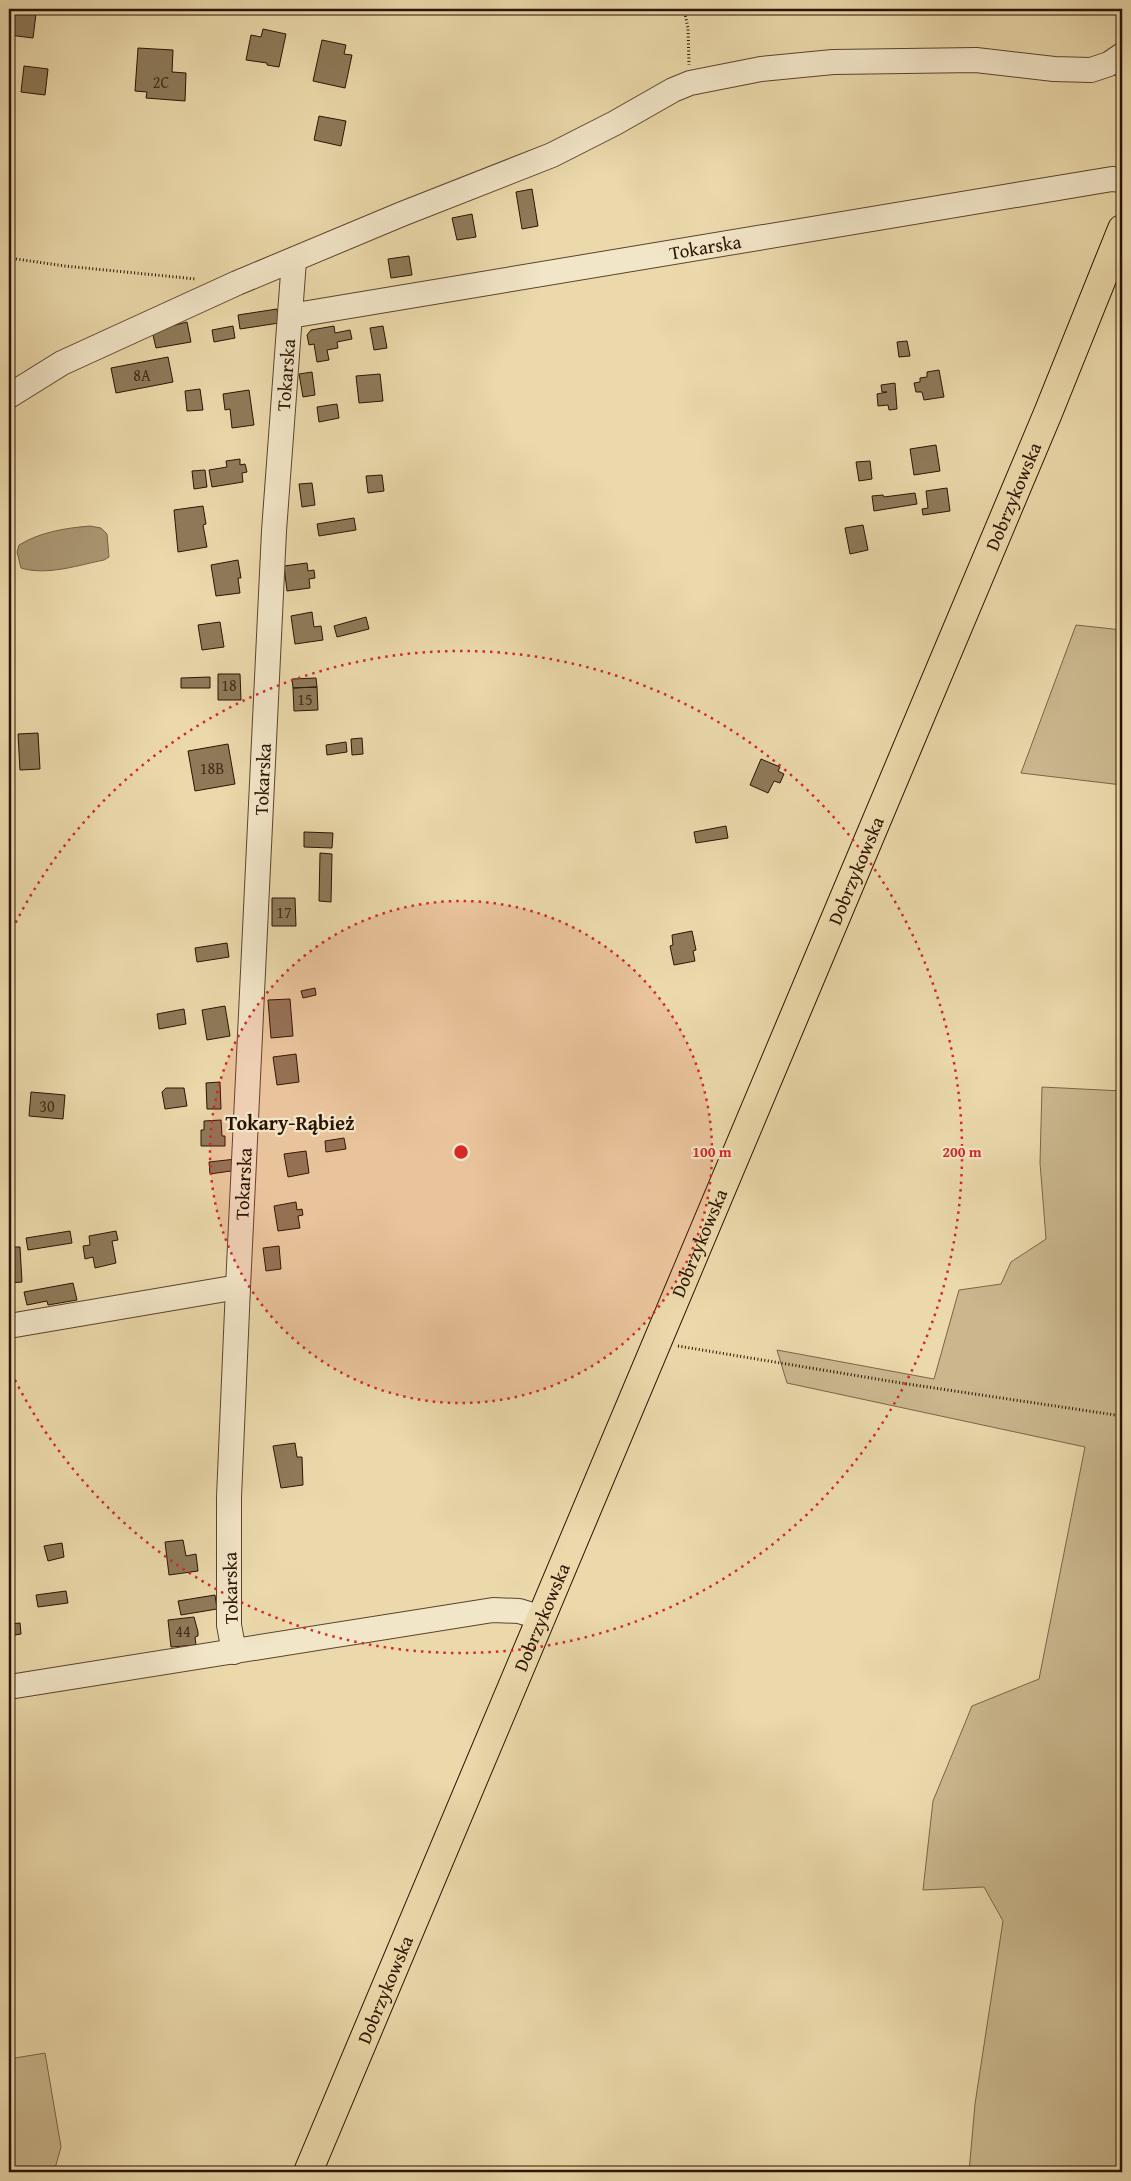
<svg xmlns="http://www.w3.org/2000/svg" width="1131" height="2181" font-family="'Gentium Book Plus',serif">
<rect width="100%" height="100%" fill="#ebd9ab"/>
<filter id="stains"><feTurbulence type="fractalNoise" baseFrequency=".004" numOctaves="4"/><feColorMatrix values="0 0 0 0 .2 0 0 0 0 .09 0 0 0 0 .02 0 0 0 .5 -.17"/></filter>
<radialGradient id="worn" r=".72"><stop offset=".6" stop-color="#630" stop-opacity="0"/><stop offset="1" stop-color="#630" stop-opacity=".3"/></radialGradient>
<!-- green -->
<path fill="#cab78e" stroke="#7a6548" d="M1076,625l46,5v155l-101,-12z
M1042,1087l80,4v1037l-3,10 3,-1v35h-153l6,-68 28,-183 -19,-34 -61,3 10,-89 39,-95 67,-27 46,-232 -298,-64 -10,-33 157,29 25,-89 42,-6 10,-22 35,-23 -6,-76z
M45,2053l16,94 -7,25h-45v-113z"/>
<!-- water -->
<path fill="#a99671" stroke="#766244" d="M90,526l11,2 6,6 2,23 -5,3c-25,5 -57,16 -83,8l-4,-16 2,-7c21,-13 47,-17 71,-19z"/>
<!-- building -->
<path fill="#8e7a59" stroke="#2a1301" d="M9,9h22l-1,4 6,1 -3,24 -24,-3z
M263,29l23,5 -7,33 -12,-2v-2l-21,-3 5,-25 10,2z
M322,40l24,5 -2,9 8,1 -7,33 -32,-7z
M138,48l35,2 -1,22 14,1 -1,28 -39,-3 1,-6 -12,-1z
M24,66l24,3 -3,26 -24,-3z
M319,116l27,5 -5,25 -27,-6z
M532,189l6,37 -16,3 -6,-37z
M472,214l4,23 -19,3 -5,-22z
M409,256l3,19 -21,3 -3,-19z
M277,309l2,14 -39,6 -2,-14z
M187,322l4,20 -35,6 -4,-17z
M233,326l2,12 -21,4 -2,-12z
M334,326l1,7 15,-3 2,9 -15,3 1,6 -11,2 2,10 -12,2 -3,-18 -5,1 -2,-10 4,-5z
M383,326l4,22 -13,2 -4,-22z
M907,341l3,15 -11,1 -2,-15z
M168,357l5,25 -57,11 -5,-25z
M939,370l5,27 -20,3 -2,-8h-6l-2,-9 6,-1v-4l7,-1v-5z
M312,372l3,23 -12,2 -4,-23z
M380,374l3,27 -24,2 -3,-27z
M895,383l2,26 -8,1 -1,-5 -10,1 -1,-12 10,-2h-5l-1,-7z
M200,389l3,21 -16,1 -2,-20z
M249,390l5,35 -22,3 -2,-19 -5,1 -2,-16z
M337,404l2,14 -20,4 -2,-15z
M936,445l4,26 -26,4 -4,-26z
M240,459v6l5,-1 2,8 -5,1 1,9 -31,5 -3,-17 18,-3 -1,-6z
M870,461l2,18 -13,2 -3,-19z
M205,470l2,17 -13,2 -2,-18z
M382,475l2,16 -16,2 -2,-17z
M312,483l3,22 -13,2 -3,-23z
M947,488l3,23 -27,4 -1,-6 6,-1 -2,-17z
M915,493l2,11 -43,7 -2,-15 11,-1 1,2z
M203,506l3,18 -3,1 4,22 -29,5 -4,-42z
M354,518l2,12 -37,6 -2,-12z
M863,525l5,25 -18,4 -5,-26z
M238,560l3,18h-3l2,15 -24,3 -5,-31z
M307,563l1,8 6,-1 1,8 -6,1 1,9 -23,3 -3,-25z
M312,612l2,15 7,-1 2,14 -28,4 -4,-28z
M366,617l3,12 -32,8 -3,-11z
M220,622l4,25 -22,3 -4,-25z
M218,674h22l1,26h-23z
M210,677v11h-29v-10z
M316,678l1,9 -24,1 -1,-9z
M317,687l1,23 -24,1 -1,-23z
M38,733l2,36 -20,1 -2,-36z
M362,738l1,16 -11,1 -1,-16z
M346,742l1,10 -20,3 -1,-10z
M228,744l7,40 -40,7 -7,-40z
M761,759l19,8 -2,4 6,3 -4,9 -6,-2 -6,12 -18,-8z
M726,826l2,12 -32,5 -2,-11z
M304,832l29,1 -1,15 -28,-1z
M320,853l12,1 -1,48 -12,-1z
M272,898h23l1,28h-24z
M692,931l4,19 -3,1 2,10 -21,4 -4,-19 3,-1 -1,-10z
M227,943l2,14 -32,5 -2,-14z
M315,988l1,7 -13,3 -2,-7z
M290,999l3,37 -22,2 -3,-38z
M225,1006l5,30 -23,4 -5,-30z
M184,1009l2,15 -27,5 -2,-15z
M296,1054l3,28 -22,3 -4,-28z
M220,1082l1,27h-14l-1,-26z
M166,1088h18l3,18 -22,3 -3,-17z
M31,1092l34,3 -2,24 -34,-3z
M221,1120l1,16h3v10h-24v-16h3v-9z
M344,1138l2,11 -20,3 -1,-11z
M306,1151l3,22 -21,4 -4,-23z
M236,1159l2,11 -28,4 -1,-12z
M296,1202l1,8 5,-1 1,6 -5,1 2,12 -22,3 -4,-25z
M70,1231l2,12 -44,7 -2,-12z
M116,1231l2,9 -6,1 4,22 -21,5 -2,-11 -8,2 -2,-13 7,-1 -1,-9z
M279,1246l2,23 -15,2 -3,-23z
M9,1247h11l2,35 -13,1z
M73,1283l4,17 -29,5 -1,-4 -20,4 -3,-13z
M295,1443l2,14h5l1,28 -22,3 -8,-42z
M183,1540l3,16 10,-2 2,17 -29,4 -4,-33z
M62,1543l2,14 -16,4 -4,-15z
M66,1591l2,12 -30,4 -2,-12z
M215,1595l2,14 -36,6 -3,-14z
M194,1617l4,15v4l-3,1 1,8 -25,2 -3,-27z
M20,1623l1,11 -12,2v-12z
M9,1727l3,27 -3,1z"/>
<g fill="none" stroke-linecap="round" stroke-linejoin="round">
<defs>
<g id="minor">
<path id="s1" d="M290,316l822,-137 10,1"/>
<path d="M9,396l53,-33 175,-80 165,-69 150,-59 63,-32 58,-33 17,-7 71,-14 72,-7 143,-2 78,9 37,1 18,-6 13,-9"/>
<path d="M9,1326l229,-39"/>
<path id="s2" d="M234,1652l-5,-27v-128l9,-210 36,-756 20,-271"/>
<path d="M9,1687l484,-77 26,1 20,6"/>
</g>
<g id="major">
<path id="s3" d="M308,2172l740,-1759 74,-184"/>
</g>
</defs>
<!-- minor casing -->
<use href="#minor" stroke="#5a442c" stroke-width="26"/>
<!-- major casing -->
<use href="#major" stroke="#2a1301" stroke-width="30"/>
<!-- path -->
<path stroke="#2a1301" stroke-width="3" stroke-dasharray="1 2.5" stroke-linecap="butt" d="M684,9l4,19 1,37
M9,258l56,8 131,13
M678,1346l223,37 221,33"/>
<!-- minor -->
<use href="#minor" stroke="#f2e6c8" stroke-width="24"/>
<!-- major -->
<use href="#major" stroke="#ebd9ab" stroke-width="28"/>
</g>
<!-- distance rings -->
<circle cx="461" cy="1152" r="251" fill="#d62828" fill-opacity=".12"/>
<g fill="none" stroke="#d62828" stroke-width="2.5" stroke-dasharray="2.5 5">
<circle cx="461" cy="1152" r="251"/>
<path d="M9 936A501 501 0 1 1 9 1368"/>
</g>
<g text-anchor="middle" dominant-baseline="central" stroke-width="4.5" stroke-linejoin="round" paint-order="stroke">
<!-- number labels -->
<g font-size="16" fill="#432d17">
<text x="161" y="82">2C</text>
<text x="142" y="375">8A</text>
<text x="229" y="685">18</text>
<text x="305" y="699">15</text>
<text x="212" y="768">18B</text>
<text x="284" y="912">17</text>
<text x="47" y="1106">30</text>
<text x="183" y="1631">44</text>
</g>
<!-- street labels -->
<g font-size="19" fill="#2a1301" stroke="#f2e6c8">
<text stroke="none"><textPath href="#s1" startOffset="421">Tokarska</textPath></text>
<text stroke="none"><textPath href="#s2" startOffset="1279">Tokarska</textPath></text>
<text stroke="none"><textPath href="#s3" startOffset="1818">Dobrzykowska</textPath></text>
<text stroke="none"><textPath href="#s2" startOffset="874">Tokarska</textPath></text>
<text stroke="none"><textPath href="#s3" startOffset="1412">Dobrzykowska</textPath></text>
<text stroke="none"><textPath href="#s2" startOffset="469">Tokarska</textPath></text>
<text stroke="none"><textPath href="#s3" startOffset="1008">Dobrzykowska</textPath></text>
<text transform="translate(230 1588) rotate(-91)">Tokarska</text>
<text stroke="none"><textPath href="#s3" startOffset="602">Dobrzykowska</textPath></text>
<text stroke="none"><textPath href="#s3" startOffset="198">Dobrzykowska</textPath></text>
</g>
<!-- neighbourhood labels -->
<g font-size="20" font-weight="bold" fill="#2a1301" stroke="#f2e6c8">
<text x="290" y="1122">Tokary-Rąbież</text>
</g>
</g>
<circle cx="461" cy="1152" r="8" fill="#d62828" stroke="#f2e6c8" stroke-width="2.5"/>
<g font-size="15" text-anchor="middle" font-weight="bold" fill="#d62828" stroke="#f2e6c8" stroke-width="4.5" stroke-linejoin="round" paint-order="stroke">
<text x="712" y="1157">100 m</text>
<text x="962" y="1157">200 m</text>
</g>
<!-- margin -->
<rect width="1131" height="2181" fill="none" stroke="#ebd9ab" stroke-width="30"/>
<rect x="10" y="10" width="1111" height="2161" fill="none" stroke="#2a1301" stroke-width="2.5"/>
<rect x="15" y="15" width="1101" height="2151" fill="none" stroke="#2a1301"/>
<rect width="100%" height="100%" filter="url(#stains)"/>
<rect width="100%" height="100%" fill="url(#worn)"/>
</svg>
